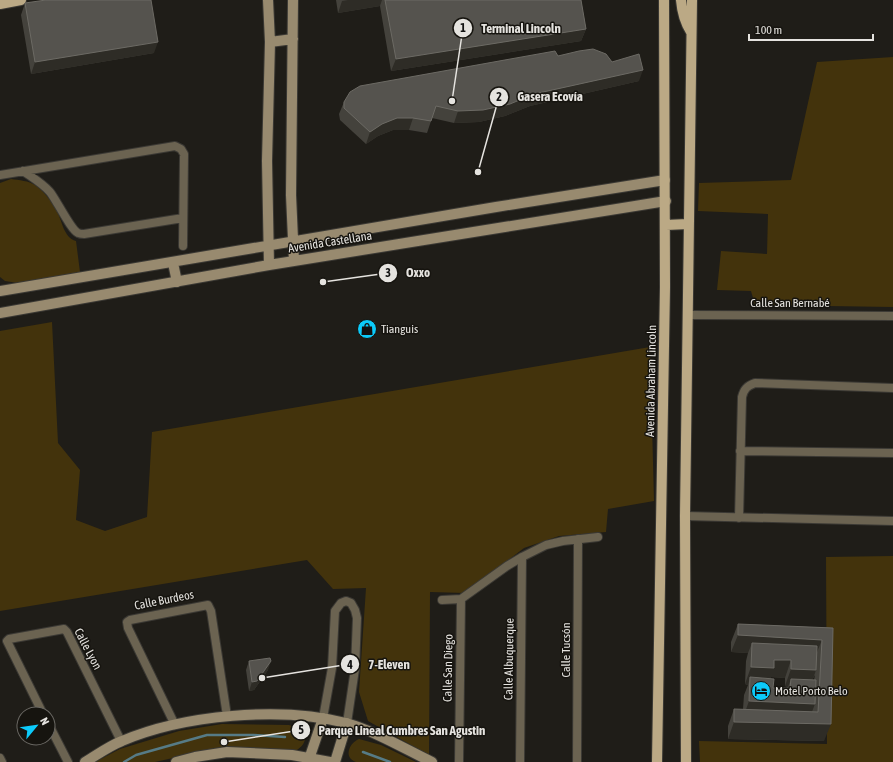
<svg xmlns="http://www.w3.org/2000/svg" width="893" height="762" font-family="'Asap Condensed',sans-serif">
<rect width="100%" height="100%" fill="#1f1d18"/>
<!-- green -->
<path fill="#43330c" d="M893,57v250l-138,-2 -4,-14 -34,-1 4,-39 46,3 1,-40 -70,-3 1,-28 92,-3 26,-118z
M11,179c8,1 18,2 24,6 9,6 17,17 22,26 5,10 7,27 19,30l4,31 -62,11 -13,-2 -5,-4v-94z
M52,322l6,121 22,27 -4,50 29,11 42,-14 5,-85 498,-85 4,154 -46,8 -2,23 -47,4 -35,12 -59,45 -35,-1 -1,163 -61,-34 -9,-29 7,-104 -33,1 -26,-29 -307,51v-280z
M893,556v206h-193l-1,-21 128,3 -1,-187z
M222,724l67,1c17,5 23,18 4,27l-102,2 -36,8h-60l25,-13 59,-18z
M359,739l22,6 35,17h-60c-13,-4 -7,-19 3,-23z"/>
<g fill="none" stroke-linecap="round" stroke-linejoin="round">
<!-- stream -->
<path stroke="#567b86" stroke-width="2.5" d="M363,752l27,10
M124,762l12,-7 71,-20h47l31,2"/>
<defs>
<path id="street" d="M23,171c10,7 19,12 27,21 7,9 21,38 28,41 2,1 4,1 6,1l99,-16
M0,175l175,-29 6,3 3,5 -1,92
M687,315l206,1
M740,451l153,2
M685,516l208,5
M739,518l3,-121c2,-8 5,-11 13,-14l138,5
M442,600l19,-1 46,-33 15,-9 24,-12 17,-4 35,-4
M43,714l-36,-73 2,-2 55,-10 3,3 54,109
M323,718l9,-50 3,-57 6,-8 5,-2 5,2 4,7 2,8 -2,51 -8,54
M48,723l20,39
M175,725l-47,-97 -1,-6 3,-2 78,-15 3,6 16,105
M0,758l2,4
M459,762l2,-163
M520,762l2,-205
M577,762l1,-223"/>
<path id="secondary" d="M268,0l2,42 -3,119 2,104
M293,0l-2,195 3,66
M270,42l23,-3
M173,263l4,19
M0,291l496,-84 169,-27
M0,313l269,-48 397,-64
M85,762c12,-7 24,-16 37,-21 61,-26 159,-35 224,-18 29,8 59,26 86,39
M176,762l19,-5 32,-5 65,3 38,7
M308,762l15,-44
M335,762l12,-39"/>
<path id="primary" d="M681,0c1,12 3,21 10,32
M0,4l21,-4
M666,225l22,-1
M657,762l8,-475 -1,-287
M686,762l-1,-246 7,-516"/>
</defs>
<!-- street casing -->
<use href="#street" stroke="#3b3934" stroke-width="10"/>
<!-- secondary casing -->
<use href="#secondary" stroke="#3b3934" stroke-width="12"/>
<!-- primary casing -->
<use href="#primary" stroke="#3b3934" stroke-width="12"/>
<!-- street -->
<use href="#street" stroke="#6b6351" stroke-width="8"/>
<!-- secondary -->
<use href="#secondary" stroke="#988a6f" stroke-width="10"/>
<!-- primary -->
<use href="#primary" stroke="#bba985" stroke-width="10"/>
</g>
<!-- wall -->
<path fill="#44423c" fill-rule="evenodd" d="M336,0h245l5,29 -5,12 -190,30 -11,-65 -42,7z
M25,3l129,50 -123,21 -10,-59z
M558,56l54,6 27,19 -109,25 -25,10 -26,6 -25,1 -22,-5 -5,15 -18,-3h-16l-15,6 -12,8 -26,-24 -1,-6 5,-12z
M738,624l95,4 -9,113 -96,-2v-13l6,-17h9l1,-14 4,-10 -3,-1 1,-23 2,-8 -17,-1v-10zM815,675l-1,5h-2zM771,677l14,1v8l3,1 -1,1h-14l-3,-10z
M249,661l19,9 -14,20 -5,1 -3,-21z"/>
<!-- shaded-wall -->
<path fill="#2e2c26" d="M348,0h34l-2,6 -42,7 4,-12z
M586,29l-5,12 -190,30 5,-12z
M158,42l-4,11 -123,21 4,-12z
M643,70l-4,11 -109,25 -25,10 -26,6 -25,1 4,-12z
M397,118h16l-4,12h-16l-15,6 -12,8 4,-12 12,-8z
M738,635l84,5 -7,17 -63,-14 -4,10 -17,-1z
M774,660h17l-6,18 -14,-1 -3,9 -18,-9 -2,8 -3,-1 6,-17z
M271,661l-3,9 -14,20 -5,1 3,-9z
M791,669l25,1 -6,18 -19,-9 -3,8 -3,-1z
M749,701l66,3 -7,18 -65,-4z
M734,722l97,2 -7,17 -96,-2z"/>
<!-- building -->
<path fill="#55534e" stroke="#6c6a64" d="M46,0h105l7,42 -123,20 -10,-59z
M385,0h196l5,29 -190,30z
M593,49l13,5 6,8 27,-8 4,16 -109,24 -24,10 -27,6 -25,1 -22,-5 -5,15 -18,-3h-16l-15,6 -12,8 -26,-24v-6l6,-10 10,-6 195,-35 3,5 21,-5z
M738,624l95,4 -2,96 -97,-2v-13l84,3 4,-72 -84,-5z
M752,643l65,3 -1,24 -25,-1v-9h-17v8l-23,-1z
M270,658l1,3 -14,20 -5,1 -3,-21z
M750,677l24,2 -1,9h17l1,-9 25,1 -1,24 -66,-3z"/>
<!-- icons -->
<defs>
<symbol id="shop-disc" viewBox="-11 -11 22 22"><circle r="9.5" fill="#0ccafa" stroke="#16140f"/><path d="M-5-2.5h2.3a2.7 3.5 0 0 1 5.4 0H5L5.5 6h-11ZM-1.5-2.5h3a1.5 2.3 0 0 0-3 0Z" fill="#111"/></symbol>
<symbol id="hotel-disc" viewBox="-11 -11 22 22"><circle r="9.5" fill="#0ccafa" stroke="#16140f"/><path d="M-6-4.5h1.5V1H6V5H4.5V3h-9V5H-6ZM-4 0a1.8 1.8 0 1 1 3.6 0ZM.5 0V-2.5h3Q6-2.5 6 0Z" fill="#111"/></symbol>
</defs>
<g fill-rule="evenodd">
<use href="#shop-disc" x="356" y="318" width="22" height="22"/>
<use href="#hotel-disc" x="750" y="680" width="22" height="22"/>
</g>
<g text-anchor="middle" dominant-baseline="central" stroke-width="3" stroke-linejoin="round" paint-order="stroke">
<!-- street labels -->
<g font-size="12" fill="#e5e3df" stroke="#16140f">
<text transform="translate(330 242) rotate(-9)">Avenida Castellana</text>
<text x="790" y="303">Calle San Bernabé</text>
<text transform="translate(651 381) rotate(-89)">Avenida Abraham Lincoln</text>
<text transform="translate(164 600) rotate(-11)">Calle Burdeos</text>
<text transform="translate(88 649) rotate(62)">Calle Lyon</text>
<text transform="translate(566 650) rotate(-90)">Calle Tucsón</text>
<text transform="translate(509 659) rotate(-89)">Calle Albuquerque</text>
<text transform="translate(448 668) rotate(-89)">Calle San Diego</text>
</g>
<!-- poi labels -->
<g font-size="12" fill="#e5e3df" stroke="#16140f" text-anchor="start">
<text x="381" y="329">Tianguis</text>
<text x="775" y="691">Motel Porto Belo</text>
</g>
</g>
<!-- callouts -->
<path fill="none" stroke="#e5e3df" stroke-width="1.5" d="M452 101L463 28M478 172L499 97M323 282L388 273M262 678L350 664M224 742L301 730"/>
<g fill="#e5e3df" stroke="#16140f" stroke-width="1.5">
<circle cx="452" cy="101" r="4"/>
<circle cx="478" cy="172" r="4"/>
<circle cx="323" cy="282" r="4"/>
<circle cx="262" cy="678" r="4"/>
<circle cx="224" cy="742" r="4"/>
<circle cx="463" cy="28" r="10"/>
<circle cx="499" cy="97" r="10"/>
<circle cx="388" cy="273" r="10"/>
<circle cx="350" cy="664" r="10"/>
<circle cx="301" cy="730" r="10"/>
</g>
<g font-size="12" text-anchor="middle" font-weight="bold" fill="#111">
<text x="463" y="32">1</text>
<text x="499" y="101">2</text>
<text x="388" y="277">3</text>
<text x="350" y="669">4</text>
<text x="301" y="734">5</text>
</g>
<g font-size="13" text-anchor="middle" font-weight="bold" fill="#e5e3df" stroke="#16140f" stroke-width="3" stroke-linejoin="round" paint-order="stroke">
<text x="521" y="33">Terminal Lincoln</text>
<text x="550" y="101">Gasera Ecovía</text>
<text x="418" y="277">Oxxo</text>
<text x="389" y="669">7-Eleven</text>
<text x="402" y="735">Parque Lineal Cumbres San Agustin</text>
</g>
<!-- north arrow -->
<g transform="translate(36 726) rotate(61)"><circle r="19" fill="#16140f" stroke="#696762"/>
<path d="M0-3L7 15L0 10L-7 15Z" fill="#0ccafa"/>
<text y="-6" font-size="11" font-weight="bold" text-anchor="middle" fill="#e5e3df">N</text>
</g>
<!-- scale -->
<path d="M749 34v6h124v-6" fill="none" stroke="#e5e3df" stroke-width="2"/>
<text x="755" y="34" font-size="12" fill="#e5e3df" stroke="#16140f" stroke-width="3" paint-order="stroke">100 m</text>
</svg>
